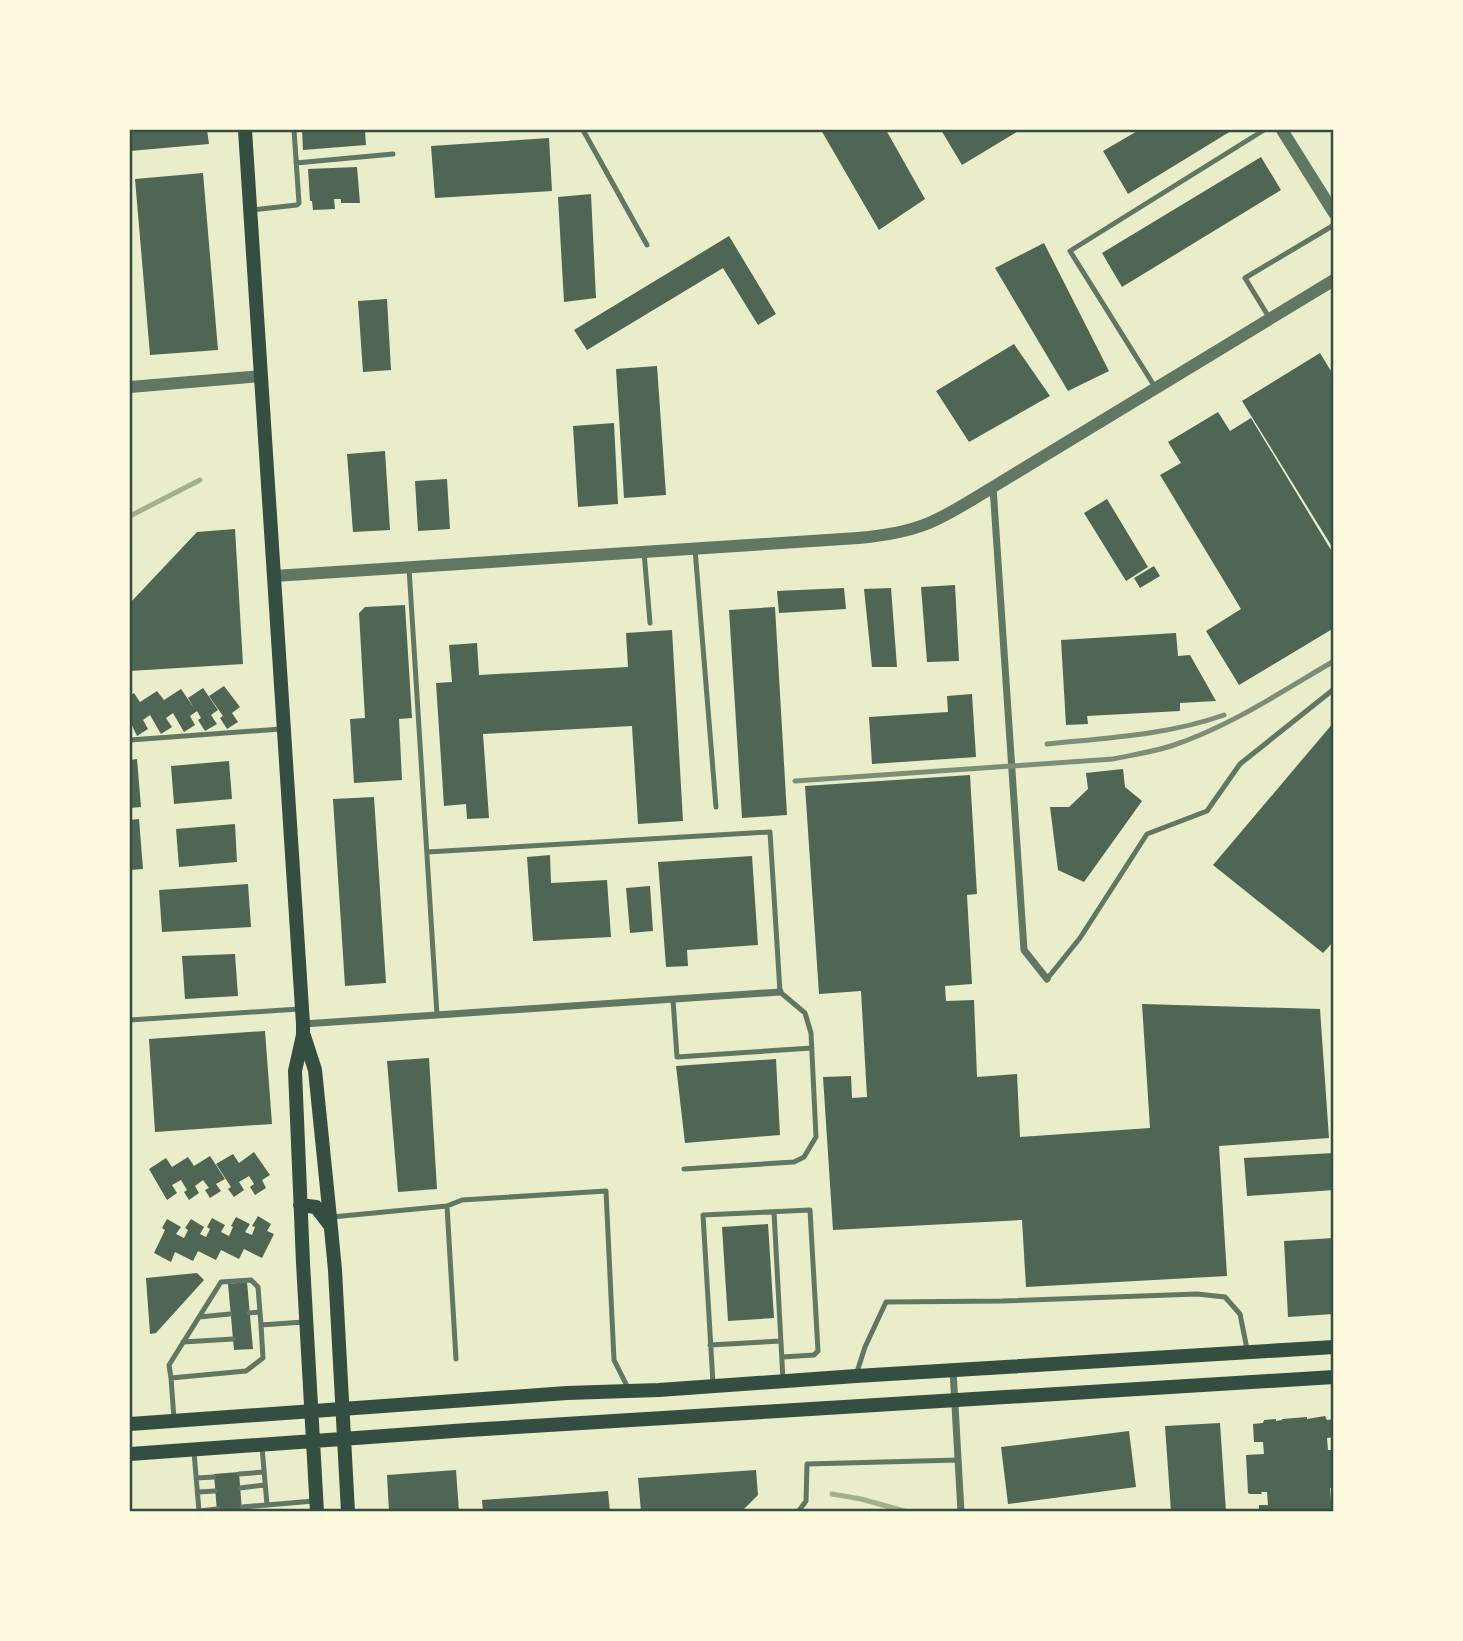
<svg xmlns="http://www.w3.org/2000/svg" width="1463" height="1641" font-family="Lato,sans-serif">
<rect width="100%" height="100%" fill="#e9edc9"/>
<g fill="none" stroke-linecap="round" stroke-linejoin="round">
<!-- stream -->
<path stroke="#a3b18a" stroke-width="5" d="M130,516l70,-36
M832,1494l29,5 47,13"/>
</g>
<!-- building -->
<path fill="#4f6655" d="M130,130h77l2,14 -79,7z
M302,130h63l1,15 -63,5z
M821,130h65l39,69 -46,31z
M941,130h79l-58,35z
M1139,130h91l1,1 -103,63 -25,-43z
M549,138l3,53 -117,7 -4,-52z
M1261,157l20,33 -159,97 -20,-34z
M357,167l3,36h-19v-4h-7l1,10 -22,1 -1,-9h-2l-2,-32z
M203,173l15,177 -68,5 -15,-176z
M591,194l5,104 -32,4 -6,-105z
M729,236l47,78 -18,11 -35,-57 -136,82 -13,-20z
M1044,243l65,128 -41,20 -73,-123z
M387,299l4,71 -28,2 -5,-71z
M1014,344l36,52 -81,46 -33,-51z
M1320,353l14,23v174l-92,-149z
M657,366l9,129 -42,3 -8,-129z
M1218,412l12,19 21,-13 83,137v73l-95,57 -33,-54 35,-22 -81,-134 21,-12 -13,-21z
M614,423l4,81 -40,3 -5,-81z
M385,451l5,79 -37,2 -6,-78z
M447,479l3,50 -32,2 -3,-50z
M1107,499l41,68 -22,14 -42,-68z
M235,529l8,135 -113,7v-68l67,-71z
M1154,566l6,10 -20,12 -6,-10z
M955,585l4,76 -32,1 -6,-75z
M844,588l2,21 -67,4 -2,-22z
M891,588l6,79h-25l-8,-78z
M405,605l7,113 -13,1 3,61 -48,3 -4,-64 15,-1 -6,-105 6,-6z
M775,607l12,208 -45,3 -13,-208z
M672,630l11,191 -45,3 -6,-98 -149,8 6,84 -22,1 -1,-15 -22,2 -8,-123 16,-1 -3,-37 28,-2 2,32 149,-8 -2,-34z
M1176,633l2,23 12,-1 26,46 -36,2v8l-93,5 1,8 -22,1 -5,-85z
M224,686l16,21 -8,6 6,9 -11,7 -7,-11 3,-2 -14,-20z
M203,688l15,22 -7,5 6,9 -12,7 -7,-11 3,-2 -4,-7 -7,5 5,9 -11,7 -11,-19 -7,5 6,9 -11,7 -11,-19 -7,5 5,9 -11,7 -7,-15v-25l4,-3 6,9 17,-11 7,9 17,-11 13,19 -6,-10z
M972,694l4,63 -104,7 -3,-47 79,-5 -1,-16z
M1334,722v219l-11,12 -110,-88z
M137,759l4,48 -11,1v-48z
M229,761l3,38 -58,5 -3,-38z
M1123,769l2,18 17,14 -58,81 -26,-12 -8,-63h19l19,-18 -2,-16z
M970,775l7,119 -10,1 5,89 -27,2 1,15 28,-1 3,77 40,-3 3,63 130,-9 -8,-124 178,5 9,129 -110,8 8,130 -201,11 -4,-67 -189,10 -10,-153 28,-1 1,22 15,-1 -6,-106 -42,3 -14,-208z
M374,797l12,186 -41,3 -12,-187z
M139,819l4,50 -13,1v-50z
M235,824l2,38 -58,5 -3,-38z
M550,855l1,28 56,-3 4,57 -78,4 -6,-84z
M752,856l6,89 -71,5 1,16 -22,1 -8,-105z
M248,884l3,43 -89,5 -3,-42z
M650,886l3,45 -23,2 -4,-45z
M235,954l3,42 -53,3 -3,-43z
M265,1031l7,93 -117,8 -6,-93z
M429,1058l8,131 -39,3 -11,-131z
M776,1059l4,76 -95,8 -9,-77z
M254,1152l16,23 -8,5 4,8 -11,7 -5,-8 4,-3 -5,-8 -10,6 5,8 -10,7 -6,-8 3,-2 -15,-23 17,-10 6,9z
M1334,1153v37l-87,6 -3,-38z
M210,1156l15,23 -9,5 5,7 -11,7 -5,-8 4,-2 -6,-8 -8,6 4,7 -10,7 -5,-8 3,-2 -6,-10 -9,5 5,8 -10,7 -18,-31 17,-11 6,9 16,-10 6,9z
M258,1216l13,8 -4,7 7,3 -12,24 -18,-9 -5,10 -18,-9 -5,10 -18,-9 -5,10 -18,-9 -4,10 -17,-9 11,-23 -3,-2 5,-9 14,8 -5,7 8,4 4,-8 -3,-2 6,-9 13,8 -4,7 6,3 4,-8 -3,-2 5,-9 13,7 -4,7 8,4 4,-9 -2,-1 5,-9 14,7 -5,8 7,3 3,-8 -3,-1z
M768,1224l6,94 -46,3 -6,-94z
M1334,1238v76l-46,3 -4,-76z
M197,1273l7,7 -48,53 -6,1 -4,-56z
M247,1282l6,67 -19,1 -6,-66z
M1325,1416l2,4 7,-1v18l-7,1 1,12h6v38h-4l1,13h3v11h-75v-7h9l-1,-13h-6l1,2h-12l-2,-1 -2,-38 18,-1 -1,-12h-9l-1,-18 10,-1 1,-3 12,-1v2l6,-1v-1l25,-2v2z
M1220,1423l6,89h-55l-6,-86z
M1129,1431l7,56 -128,17 -7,-57z
M456,1470l3,42h-70l-2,-37z
M756,1470l2,25 -16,16 -101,1 -3,-34z
M239,1472l3,40h-25l-3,-38z
M608,1491l2,21h-127l-1,-12z"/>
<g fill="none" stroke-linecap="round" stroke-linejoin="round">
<!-- service -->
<path stroke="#617663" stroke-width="5" d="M583,130l64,115
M296,163l97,-9
M251,210l46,-5 2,-2 -5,-73
M1270,319l-25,-41 89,-53
M1155,387l-85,-136 194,-121
M695,549l21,258
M644,552l6,71
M409,568l28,447
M130,740l151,-11
M427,852l343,-20 10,160 25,21 6,20 5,104 -12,20 -10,5 -110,7
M1047,979l33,-41 67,-104 60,-23 33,-47 94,-75
M673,1000l4,57 135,-9
M130,1020l169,-11
M447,1206l9,153
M774,1212l9,168
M332,1217l115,-11 15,-6 144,-9 8,169 14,28
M249,1313l11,-1
M199,1317l31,-3
M183,1342l50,-3
M710,1345l71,-4
M856,1375l9,-28 21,-45 116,-1 195,-7 28,3 15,17 7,35
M171,1378l-2,-13 52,-83 30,-2 7,7 3,38
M713,1383l-10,-168 107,-5 8,141 -4,4 -32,2
M174,1419l-3,-41 75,-7 17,-13 -2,-33 43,-3
M262,1447l5,58 47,-4
M194,1452l5,59 18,-2
M239,1474l25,-2
M196,1478l18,-1
M240,1488l25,-3
M198,1492l17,-1
M242,1507l25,-2
M798,1512l8,-11 1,-37 151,-4"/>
<!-- minor -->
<path stroke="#617663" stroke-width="7" d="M993,487l31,463 23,29
M303,1024l477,-32
M953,1370l8,142"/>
<!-- tertiary -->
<path stroke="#617663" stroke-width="12" d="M1282,130l52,83
M130,387l131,-11
M274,576l584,-38c24,-2 49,-6 71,-15 23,-10 43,-23 64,-36l341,-207"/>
<!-- secondary -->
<path stroke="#344e41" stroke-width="14" d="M245,130l58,894v11l-8,36 8,192 14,249
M304,1036l11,34 15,148 5,52 13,242
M300,1205l16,2 13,17
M130,1424l437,-31 92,-3 197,-14 478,-29
M130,1454l338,-24 866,-53"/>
<!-- rail -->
<path stroke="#7c8e77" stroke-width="5" d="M1047,744c59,-6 121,-9 177,-29
M795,781l318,-22c19,-4 39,-7 58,-13 58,-19 110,-54 163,-85"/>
</g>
<!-- border -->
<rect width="1463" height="1641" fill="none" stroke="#fefae0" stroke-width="262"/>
<rect x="131" y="131" width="1201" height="1379" fill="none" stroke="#344e41" stroke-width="2.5"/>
</svg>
